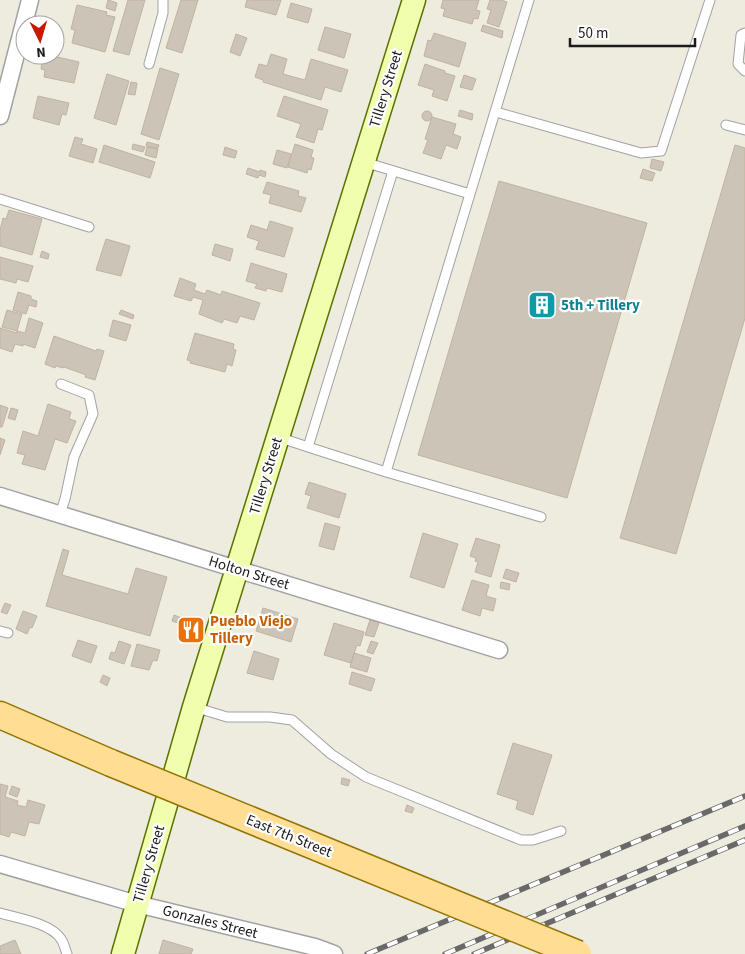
<svg xmlns="http://www.w3.org/2000/svg" width="745" height="954" font-family="'Source Sans 3',sans-serif">
<rect width="100%" height="100%" fill="#eeebdf"/>
<!-- building -->
<path fill="#cdc4b8" stroke="#c0b2a1" d="M108,0l9,3 -2,8 -9,-3z
M128,0h17l-16,55 -16,-4z
M181,0h17l-16,53 -16,-5z
M247,0h34l-5,15 -31,-8z
M443,0h36l-3,10 4,1 -2,8 -4,-1 -2,6 -29,-8 2,-7 -4,-1z
M490,0h11l6,2 -8,25 -12,-4 4,-13 -4,-1z
M291,3l21,6 -4,14 -21,-6z
M77,5l30,7 -1,3 9,2 -10,35 -33,-9 3,-13 -4,-1z
M483,25l20,6 -1,7 -21,-7z
M325,27l26,7 -7,24 -26,-8z
M434,33l32,10 -7,24 -35,-11 4,-16 3,1z
M236,34l11,4 -7,18 -10,-4z
M271,54l16,5 -4,15 22,6 6,-21 37,11 -7,22 -16,-5 -4,13 -58,-18v-2l-8,-3 4,-13 8,2z
M49,55l30,7 -5,21 -30,-6 1,-7 -4,-1 1,-6 5,1z
M425,64l20,7v2l10,3 -8,25 -15,-5 2,-6 -16,-5z
M160,68l19,6 -20,66 -18,-6z
M107,74l22,7 -13,44 -22,-7z
M464,75l12,4 -4,11 -12,-3z
M131,82l6,1 -2,12 -7,-1z
M38,96l31,7 -3,12 -4,-1 -3,11 -26,-7z
M284,96l44,14 -6,20 -4,-1 -4,14 -18,-6 5,-13 -24,-8z
M460,110l13,4 -1,6 -14,-4z
M422 116a5 5 0 1 1 10 0a5 5 0 1 1-10 0Z
M432,117l24,7 -3,10 8,3 -4,12 -11,-4 -5,14 -18,-6 5,-13 -3,-1z
M75,137l8,2 -2,5 16,5 -4,14 -24,-7z
M147,142l12,3 -1,3 -12,-2z
M133,144l12,3 -2,5 -11,-3z
M295,144l18,6 -2,7 3,1 -3,12 -3,-1 -1,4 -19,-6z
M104,145l51,17 -5,16 -51,-16z
M735,145l10,3v170l-69,236 -56,-16z
M147,147l11,2 -2,9 -11,-3z
M225,147l12,4 -2,7 -12,-3z
M277,150l14,4 -4,14 -14,-4z
M652,159l12,3 -3,9 -11,-3z
M248,168l12,4v-2l6,2 -1,5 -6,-2 -1,3 -12,-4z
M643,169l12,4 -3,8 -12,-3z
M499,181l148,42 -80,275 -149,-43z
M267,182l32,9 -1,5 8,2 -5,14 -32,-9 2,-8 -8,-2z
M9,210l33,9 -10,36 -32,-9v-16l3,-12 3,1z
M270,221l23,7 -9,29 -28,-8 3,-8 -12,-4 4,-12 16,5z
M106,239l24,7 -9,30 -25,-6z
M215,244l18,5 -3,12 -18,-6z
M42,251l7,3 -1,5 -8,-2z
M0,257l33,9 -5,16 -11,-3 -1,4 -16,-4z
M251,263l36,11 -5,18 -15,-4 -1,3 -11,-3 2,-4 -11,-3z
M180,278l16,6 -2,6 11,4 2,-4 14,5 1,-4 38,12 -6,17 -14,-4 -3,7 -13,-4 -2,4 -23,-9 4,-14 -10,-3 -2,4 -17,-5z
M18,292l13,4v3l6,2 -1,6 -7,-2 -3,9 -13,-4z
M7,310l15,4 -5,17 -15,-4z
M121,310l13,5 -1,4 -14,-5z
M29,318l14,5 -8,25 -12,-4v2l-8,-2 -3,8 -12,-4v-20l17,5v-2l8,2z
M113,320l18,5 -5,16 -17,-5z
M195,333l39,11 -1,5 3,1 -4,16 -5,-2 -2,8 -35,-9 1,-2 -4,-1z
M54,336l42,15 1,-2 7,2 -9,29 -10,-3 1,-2 -8,-3 -14,-5 -1,1 -7,-2 -1,2 -10,-4z
M48,404l23,8 -2,7 7,2 -9,22 -12,-4 -10,31 -23,-6 3,-9 -8,-2 6,-22 15,5z
M0,405l8,3 -6,19h-2z
M11,408l7,2 -3,10 -7,-2z
M0,438l5,2 -5,15z
M309,482l37,12 -7,24 -32,-10 4,-12 -6,-2z
M325,523l15,4 -6,23 -15,-4z
M423,533l35,11 -14,44 -34,-11z
M476,538l24,7 -9,32 -16,-5 3,-10 -3,-1 1,-3 -6,-2z
M63,549l6,2 -7,24 66,19 8,-26 31,9 -17,59 -104,-30z
M506,569l13,4 -3,9 -13,-4z
M472,580l17,5 -3,11 10,3 -3,12 -11,-3 -2,8 -18,-6z
M501,582l9,2 -1,6 -9,-2z
M5,603l6,2 -4,9 -6,-2z
M263,608l35,11 -7,23 -35,-11z
M23,611l14,5 -5,12 -2,-1 -3,7 -11,-5z
M174,615l15,6 -2,5 -15,-5z
M370,620l9,3 -5,14 -9,-2z
M190,622l6,2 -5,14 -6,-2z
M334,623l30,9 -4,14 -3,-1 -6,18 -27,-8z
M78,640l19,6 -6,17 -19,-7z
M119,641l12,4 -7,19 -15,-5 2,-7 4,1z
M371,641l7,2 -5,11 -6,-2z
M137,644l23,6 -3,11 -4,-1 -4,10 -18,-4z
M254,651l25,8 -6,21 -26,-7z
M354,653l17,5 -4,14 -17,-5z
M352,672l23,7 -4,12 -22,-7z
M103,675l7,3 -3,8 -7,-4z
M513,743l39,12 -19,60 -17,-6 2,-8 -21,-7z
M342,778l8,2 -2,6 -7,-2z
M0,784l8,2 -3,11 13,4 -1,4 9,2 2,-7 17,5 -6,19 -10,-2 -4,14 -14,-4 -2,5 -9,-3z
M12,786l8,3 -3,8 -8,-3z
M407,805l7,3 -2,5 -7,-2z
M15,940l6,14h-21v-8z
M163,940l30,9 -2,5h-32z"/>
<g fill="none" stroke-linecap="round" stroke-linejoin="round">
<defs>
<path id="lane" d="M745,33l-4,2 -3,29 7,7
M149,64l14,-51v-13
M496,112l145,41 20,-2 49,-151
M726,125l19,5
M364,162l106,32 59,-194
M393,171l-85,276 78,25 84,-278
M0,199l89,28
M278,437l30,10
M386,472l155,45
M60,514l5,-15 9,-42 19,-43 -4,-19 -28,-11
M0,631l8,2
M194,707l33,10h43l22,3 39,34 35,23 155,63h12l28,-9
M0,913c17,5 51,10 61,26 3,4 4,10 6,15"/>
<path id="street" d="M0,116l30,-116
M0,496l499,154
M0,864l137,40 178,43 19,7"/>
<path id="secondary" d="M123,954l71,-247 220,-707"/>
<path id="primary" d="M0,715l111,48"/>
</defs>
<!-- lane casing -->
<use href="#lane" stroke="#a2a2a2" stroke-width="11"/>
<!-- street casing -->
<use href="#street" stroke="#a2a2a2" stroke-width="19"/>
<!-- secondary casing -->
<use href="#secondary" stroke="#597400" stroke-width="25"/>
<!-- primary casing -->
<use href="#primary" stroke="#927400" stroke-width="29"/>
<!-- lane -->
<use href="#lane" stroke="#fff" stroke-width="9"/>
<!-- street -->
<use href="#street" stroke="#fff" stroke-width="16"/>
<!-- secondary -->
<use href="#secondary" stroke="#f0fead" stroke-width="22"/>
<!-- primary -->
<use href="#primary" stroke="#ffde93" stroke-width="26"/>
<defs>
<path id="rail" d="M367,954l378,-158
M445,954l300,-128
M474,954l271,-114"/>
</defs>
<!-- rail casing -->
<use href="#rail" stroke="#696969" stroke-width="5.5"/>
<!-- rail -->
<use href="#rail" stroke="#fff" stroke-width="4" stroke-dasharray="11" stroke-linecap="butt"/>
<defs>
<path id="primary-bridge" d="M111,763l467,191"/>
</defs>
<!-- primary-bridge casing -->
<use href="#primary-bridge" stroke="#927400" stroke-width="29" stroke-linecap="butt"/>
<!-- primary-bridge -->
<use href="#primary-bridge" stroke="#ffde93" stroke-width="26"/>
</g>
<!-- icons -->
<defs>
<symbol id="building-square" viewBox="-11 -11 22 22"><rect x="-9" y="-9" width="18" height="18" rx="4" fill="#0f9aa8" stroke="#fff"/><path d="M-4-6H4V6H1V3H-1V6H-4ZM-2.5-4.3h1.7v1.8h-1.7ZM.8-4.3h1.7v1.8H.8ZM-2.5-1h1.7V.8h-1.7ZM.8-1h1.7V.8H.8Z" fill="#fff"/></symbol>
<symbol id="restaurant-square" viewBox="-11 -11 22 22"><rect x="-9" y="-9" width="18" height="18" rx="4" fill="#e8710a" stroke="#fff"/><path d="M-5-6h1v4h1v-4h1v4h1v-4h1v5L-1.5 .5V6h-2V.5L-5-1ZM5-6V6H3V1.5H1.5Q1.5-4 5-6Z" fill="#fff"/></symbol>
</defs>
<g fill-rule="evenodd">
<use href="#building-square" x="526" y="289" width="32" height="32"/>
<use href="#restaurant-square" x="175" y="614" width="32" height="32"/>
</g>
<g text-anchor="middle" dominant-baseline="central" stroke-width="4.5" stroke-linejoin="round" paint-order="stroke">
<!-- street labels -->
<g font-size="15" fill="#1b1b1b" stroke="#fff">
<text transform="translate(386 89) rotate(-73)">Tillery Street</text>
<text transform="translate(266 476) rotate(-73)">Tillery Street</text>
<text transform="translate(249 573) rotate(17)">Holton Street</text>
<text transform="translate(289 836) rotate(22)">East 7th Street</text>
<text transform="translate(149 864) rotate(-74)">Tillery Street</text>
<text transform="translate(210 922) rotate(14)">Gonzales Street</text>
</g>
<!-- culture labels -->
<g font-size="15" font-weight="bold" fill="#0d838f" stroke="#fff" text-anchor="start">
<text x="561" y="305">5th + Tillery</text>
</g>
<!-- food labels -->
<g font-size="15" font-weight="bold" fill="#c56008" stroke="#fff" text-anchor="start">
<text x="210" y="621">Pueblo Viejo<tspan x="210" dy="17">Tillery</tspan></text>
</g>
</g>
<!-- north arrow -->
<g transform="translate(40 40) rotate(175)"><circle r="24" fill="#ffffff" stroke="#a4a4a4"/>
<path d="M0-4L9 19L0 12L-9 19Z" fill="#c61900"/>
<text y="-8" font-size="14" font-weight="bold" text-anchor="middle" fill="#1b1b1b">N</text>
</g>
<!-- scale -->
<path d="M570 38v8h125v-8" fill="none" stroke="#1b1b1b" stroke-width="2.5"/>
<text x="578" y="38" font-size="15" fill="#1b1b1b" stroke="#ffffff" stroke-width="4" paint-order="stroke">50 m</text>
</svg>
